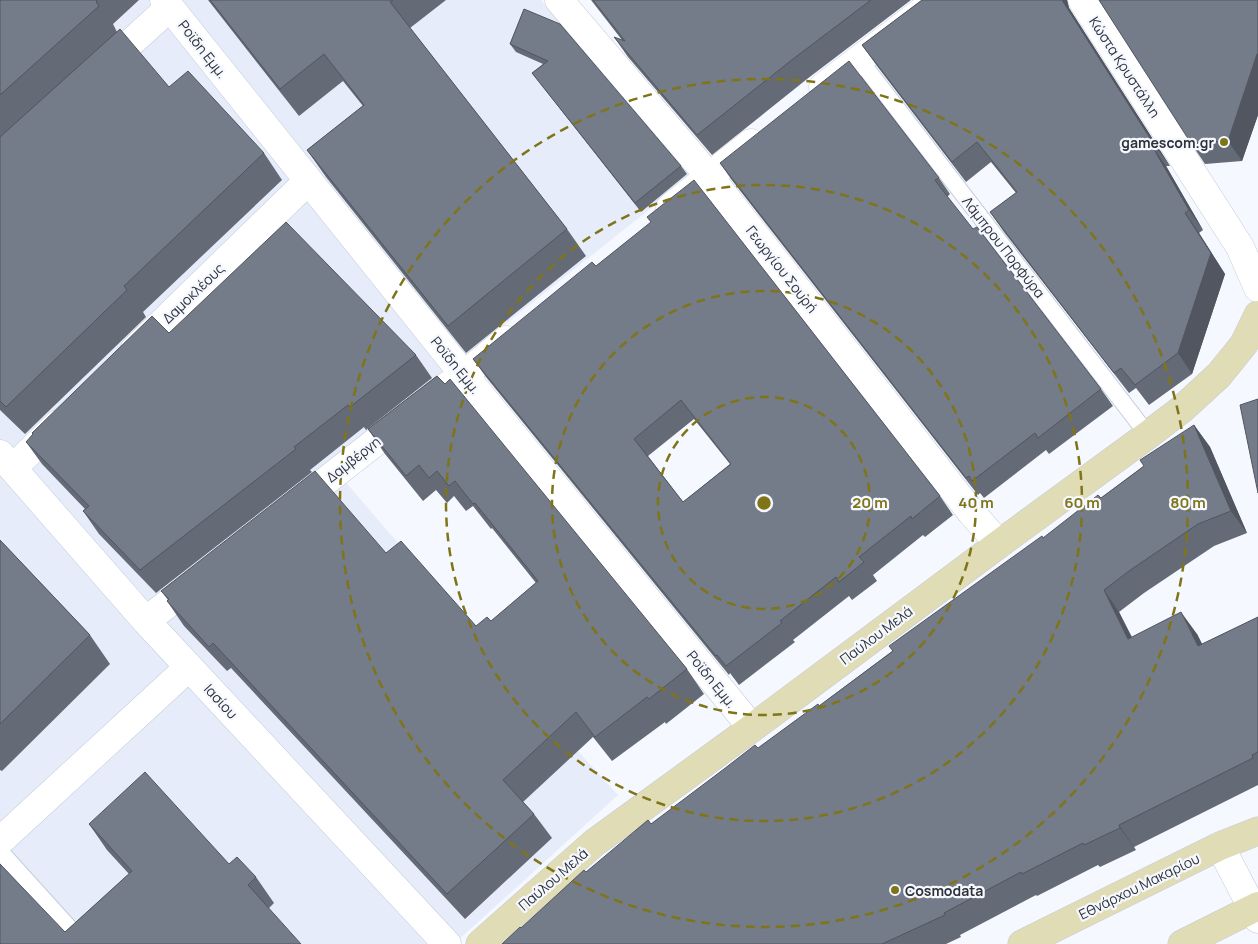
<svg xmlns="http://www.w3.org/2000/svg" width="1258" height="944" font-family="Manrope,sans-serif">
<rect width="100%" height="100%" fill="#f5f8ff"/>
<!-- built -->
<path fill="#e6ecfa" d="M0,0h541l149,177 -360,287 237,275 51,56 -164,149h-454z"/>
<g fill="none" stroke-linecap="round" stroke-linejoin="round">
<defs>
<path id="lane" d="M859,59l289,376
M0,851l84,93"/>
<path id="street" d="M164,0l300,375 288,353
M559,0l150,176 262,336 28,32
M1082,0l158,247 18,41
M103,68l67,-61
M823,87l114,-87
M670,208l81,-65
M134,350l174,-169
M0,454l146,167 301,323
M13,468l45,-44
M295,505l151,-118 18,-12 42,-35
M146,621l52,-41
M0,841l189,-174
M1220,846l38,73"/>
<path id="secondary" d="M480,944l114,-101 158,-115 247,-184 149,-109 34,-26 37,-34 25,-31 14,-29
M1022,944l198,-98 38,-15
M1182,944l76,-38"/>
</defs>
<!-- lane casing -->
<use href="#lane" stroke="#c4ccdb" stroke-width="18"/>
<!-- street casing -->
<use href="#street" stroke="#c4ccdb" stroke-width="29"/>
<!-- secondary casing -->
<use href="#secondary" stroke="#c4ccdb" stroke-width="29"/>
<!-- lane -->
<use href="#lane" stroke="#fff" stroke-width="16"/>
<!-- street -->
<use href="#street" stroke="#fff" stroke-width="28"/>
<!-- secondary -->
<use href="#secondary" stroke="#e0dcb5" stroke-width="28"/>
</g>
<!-- wall -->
<path fill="#646a76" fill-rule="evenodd" d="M0,0h139l-26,24 4,8 52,55 95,66 18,27 -139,132 3,5 -121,117 -25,-24z
M208,0h238l-36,28 157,201 19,27 -120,97 -140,-176 -19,-27 56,-44 -20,-25 -44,35z
M591,0h320l-104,79 -95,76 -84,-98 -14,-20 8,3z
M922,0h145l2,8 101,158h-4l37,64 -4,3 26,41 -33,100 -43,31 -13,-17 -7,5 -125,-161 -14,-20 26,-19 -25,-31 -25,20 -89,-116 -15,-21z
M1258,0v115l-16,46 -37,3 -14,-21z
M524,9l157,157 6,8 -46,38 -109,-139 11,-9 -27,-12 -6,-8z
M720,163l219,15 11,16 -3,3 154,192 12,17 -64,48 -3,-4 -62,48 -4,-5 -2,2 -247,-316z
M651,223l289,273 13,19 -28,22 -2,-2 -50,40 4,6 -25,19 -3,-4 -56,44 2,2 -56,43 -9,-12 -1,2 -243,-298 -13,-18 123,-93zM694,419l36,45 -47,38 -35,-46z
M169,333l247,22 16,23 -66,52 -2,-3 -54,43 2,2 -156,121 -57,-59 -16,-23 2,-2 -43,-45 -16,-22z
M437,376l250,293 17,25 -38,30 -1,-2 -53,39 -19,-24 -70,65 11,12 18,24 -87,81 -234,-251 -4,3 -43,-45 -17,-25 1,-1 -7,-9 225,-38 90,73 15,-5 45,-38 -44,-55 -1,1 -18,-23 -7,5 -12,-15 -7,7 -11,-13 -13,11 -38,-47 -17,-25z
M1194,425l16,22 37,86 -33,13 -70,47 -25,19 13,25 65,-3 5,10 56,-27v168l-124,62 2,3 -36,17 -2,-2 -61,31 -1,-1 -76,40 1,2 -15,7h-444l19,-16 65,-56 65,-48 168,-118 224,-168 58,-40 43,-32z
M0,540l90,95 20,29 -108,107 -2,-1z
M89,824l140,40 27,13 18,26 -5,5 -204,24 64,-58 -22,-24z"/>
<!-- shaded-wall -->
<path fill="#515660" d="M1062,0h5l2,8 101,158 -15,-20z
M1257,54l1,1v60l-16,46 -14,-20z
M1152,146l14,20 37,64 -14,-20z
M1185,213l14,20 26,41 -33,100 -14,-21z
M1194,425l16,22 37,86 -16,-22z
M1104,590l15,22 24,49 -15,-22z
M1181,612l16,22 17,34 -16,-22z
M1119,825l15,22 2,3 -16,-22z"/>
<!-- building -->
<path fill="#747b89" stroke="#515660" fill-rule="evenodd" d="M0,0h96l1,1 -1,1 3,4 -99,89z
M210,0h183l-3,2 177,227 -119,97 -141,-176 57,-45 -40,-51 -44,35z
M593,0h278l-78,59 -96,76 -83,-98 11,4z
M922,0h140l93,146h-3l37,64 -4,3 26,40 -33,100 -43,32 -14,-17 -7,5 -124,-161 27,-20 -40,-50 -25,20 -90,-117z
M1099,0h159v54h-1l-29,87 -37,2z
M524,9l36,15 121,142 -46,37 -103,-130 16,-12 -38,-17z
M120,29l49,58 19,-16 76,82 -140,133 3,4 -121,117 -6,-6v-264z
M849,61l90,117 -4,2 5,7 33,42 4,-2 124,162 -63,49 -3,-5 -63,48 -3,-5 -3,2 -246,-315z
M694,180l246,316 -28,23 -1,-3 -52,41 5,5 -25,20 -3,-5 -56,44 2,2 -56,43 -9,-11 -1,1 -243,-297 119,-97 4,4 55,-44 -4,-5zM681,400l50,64 -48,38 -49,-63z
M286,222l130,133 -66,52 -2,-2 -54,42 2,2 -156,121 -57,-59 6,-5 -63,-64 7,-8 -1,-1 120,-117 17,17z
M437,376l8,8 5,-5 237,290 -38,30 -2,-2 -52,40 -19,-25 -73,68 31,34 -87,80 -234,-251 -4,4 -42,-46 2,-2 -8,-8 154,-120 71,82 15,-12 75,85 11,-9 4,4 47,-40 -63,-78 -2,1 -18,-23 -6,5 -12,-15 -8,7 -10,-13 -13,11 -38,-47z
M1258,399v94l-18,-88z
M1194,425l37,86 -33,13 -69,47 -25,19 24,49 53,-27 17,34 60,-29v135l-6,3 1,3 -134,67 1,3 -36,17 -1,-2 -61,31 -1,-2 -77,41 1,2 -63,29h-380l18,-17 1,1 63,-58 2,2 62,-52 3,4 73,-55 31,-24 3,3 60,-44 1,2 74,-55 -4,-5 153,-110 1,2 55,-43 3,3 43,-32 -4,-6z
M0,540l90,95 -90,89z
M145,772l84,92 8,-7 19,20 -8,8 53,59h-301v-80l65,68 67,-61 -43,-47z"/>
<!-- distance rings -->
<g fill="none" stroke="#7f7518" stroke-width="2.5" stroke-dasharray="9 6">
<circle cx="764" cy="503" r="106"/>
<circle cx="764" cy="503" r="212"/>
<circle cx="764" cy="503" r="318"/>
<circle cx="764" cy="503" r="424"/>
</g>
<!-- markers -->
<g fill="#7f7518" stroke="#f5f8ff" stroke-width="2">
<circle cx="1224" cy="142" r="5"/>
<circle cx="895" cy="890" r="5"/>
</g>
<g text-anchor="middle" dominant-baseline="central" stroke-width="4.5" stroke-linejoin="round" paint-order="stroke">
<!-- street labels -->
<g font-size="14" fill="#2e3137" stroke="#f5f8ff">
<text transform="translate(203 49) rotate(52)">Ροϊδη Εμμ.</text>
<text transform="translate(1125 67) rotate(57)">Κώστα Κρυστάλλη</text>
<text transform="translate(1004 247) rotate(52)">Λάμπρου Πορφύρα</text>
<text transform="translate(782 269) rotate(52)">Γεωργίου Σουρή</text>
<text transform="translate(193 293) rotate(-44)">Δαμοκλέους</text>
<text transform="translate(456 365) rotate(51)">Ροϊδη Εμμ.</text>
<text transform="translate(353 459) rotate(-38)">Δαμβέργη</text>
<text transform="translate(876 635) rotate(-37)">Παύλου Μελά</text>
<text transform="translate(712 679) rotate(51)">Ροϊδη Εμμ.</text>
<text transform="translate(221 701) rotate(47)">Ιασίου</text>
<text transform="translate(553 879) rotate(-41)">Παύλου Μελά</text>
<text transform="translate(1139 886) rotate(-26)">Εθνάρχου Μακαρίου</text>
</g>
<!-- poi labels -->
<g font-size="14" font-weight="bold" fill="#2e3137" stroke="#f5f8ff" text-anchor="end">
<text x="1214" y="142">gamescom.gr</text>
<text x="905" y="890" text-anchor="start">Cosmodata</text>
</g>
</g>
<circle cx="764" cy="503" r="8" fill="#7f7518" stroke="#f5f8ff" stroke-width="2.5"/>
<g font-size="15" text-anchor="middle" font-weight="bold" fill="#7f7518" stroke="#f5f8ff" stroke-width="4.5" stroke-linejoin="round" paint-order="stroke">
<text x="870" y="508">20 m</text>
<text x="976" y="508">40 m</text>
<text x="1082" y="508">60 m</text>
<text x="1188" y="508">80 m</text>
</g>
</svg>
